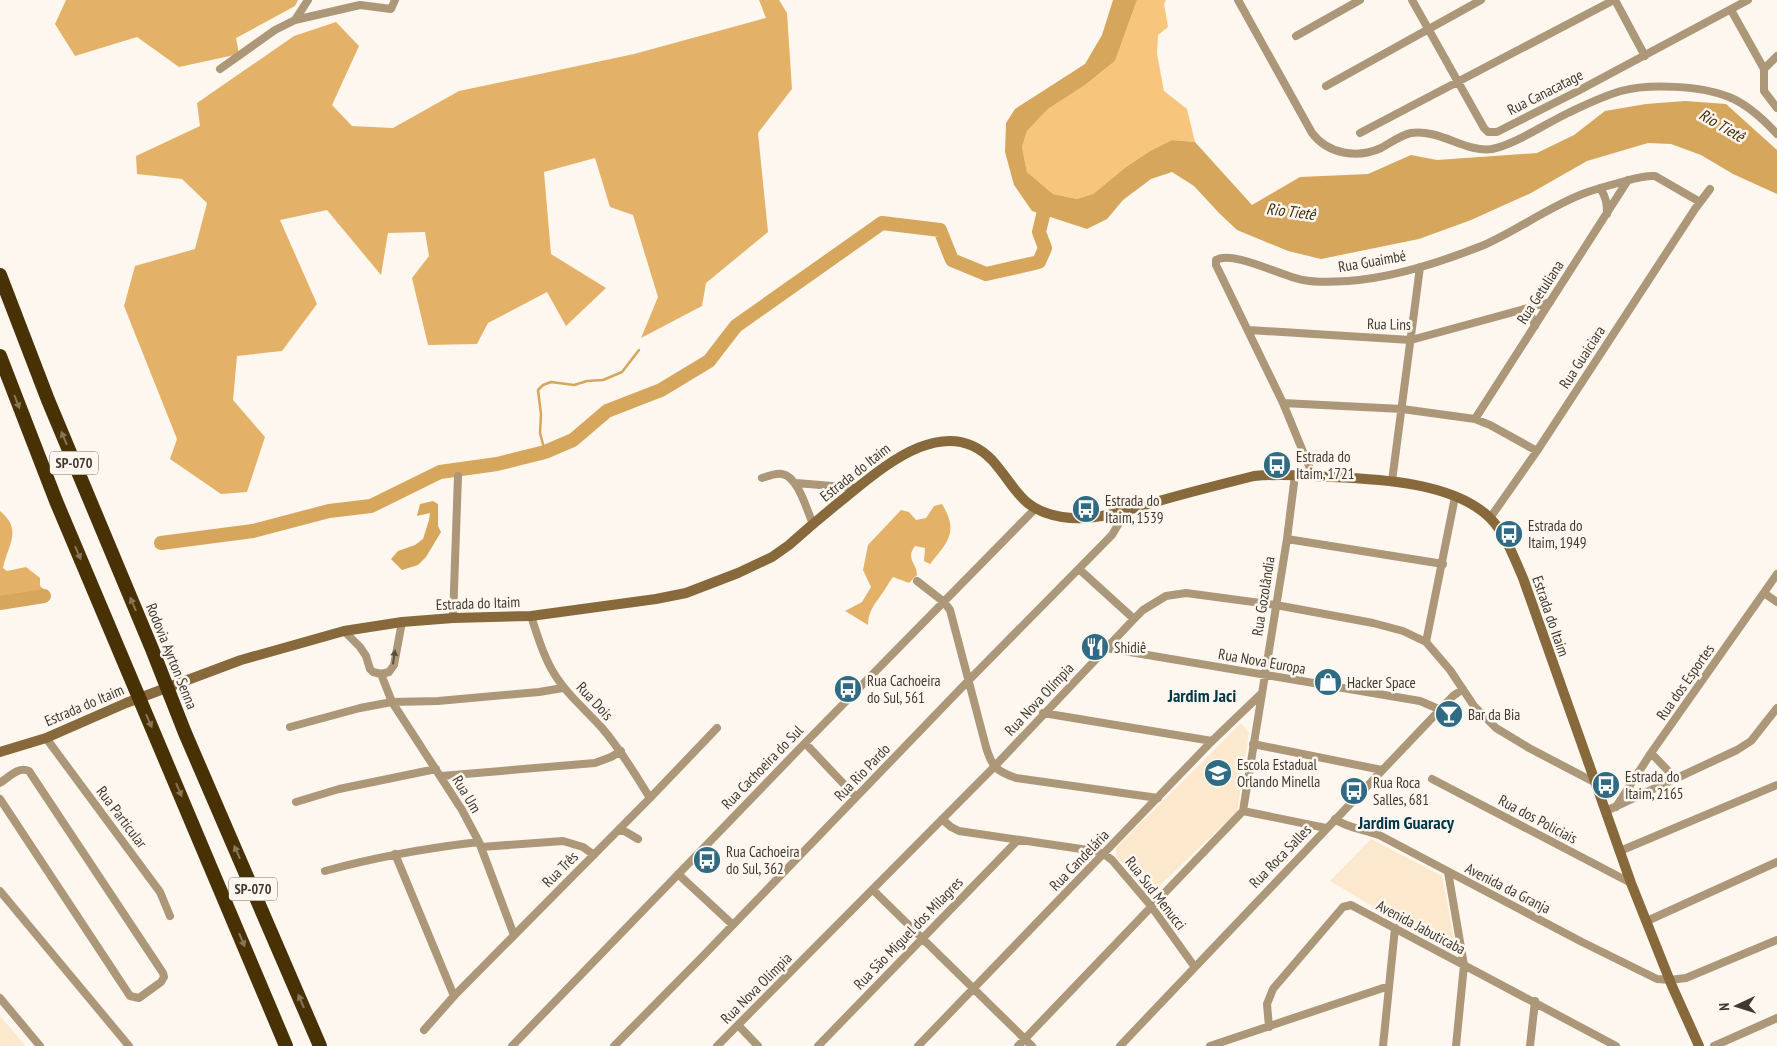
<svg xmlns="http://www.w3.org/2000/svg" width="1777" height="1046" font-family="'PT Sans Narrow',sans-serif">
<rect width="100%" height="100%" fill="#fdf7ef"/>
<!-- built -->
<path fill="#fbe8cd" d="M1241,723l8,10 -12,79 -83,79 -6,-1 -32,-33v-9z
M1371,839l71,37 12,63 -5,5 -9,2 -110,-65z
M0,1016l25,29 -1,1h-24z"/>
<!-- green -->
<path fill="#f7c57c" d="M1137,0h29l-2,4 4,23 -10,8 -1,19 7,37 23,18 8,33 -23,-2 -22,11 -24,16 -33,27 -16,5 -24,-5 -26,-22 -5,-25 5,-16 21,-22 37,-24 30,-24z"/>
<!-- forest -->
<path fill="#e3b268" d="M66,0h232l-3,6 -59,32 3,16 -60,13 -42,-30 -62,19 -20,-32z
M759,0h20l8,13 5,76 -34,44 10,99 -62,51 -4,23 -61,32 17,-41 -25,-82 -23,-8 -15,-49 -51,14 7,82 55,34 -40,38 -19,-34 -59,31 -11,21 -49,1 -16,-67 17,-22 -4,-24 -37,1 -7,42 -54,-65 -47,10 37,84 -35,47 -45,5 -4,44 32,37 -18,55 -26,2 -51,-35 7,-20 -53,-133 11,-40 60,-17 12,-46 -25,-24 -45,-5 -1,-18 64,-30 -3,-23 97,-67 42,-14 23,24 -27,59 20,21 41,2 66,-37 175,-37 132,-36z
M942,504c17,28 6,38 -12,60l-6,-3 1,-13 -10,-2c-10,13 2,17 2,29l-8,8 -16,-6c-5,6 -7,12 -12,18 -7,10 -13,17 -13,30l-23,-14 17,-9 9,-15 -8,-17 5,-25 33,-35 8,2 7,8 10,-2 8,-12z
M0,511c23,19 8,33 3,57l4,3 19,-4 14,11v8l5,4c-17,18 -22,15 -45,15z"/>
<!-- water -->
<path fill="#d6a65c" d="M1113,0h24l-22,61 -30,24 -37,24 -21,22 -5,16 5,25 26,22 24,5 16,-5 33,-27 24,-16 22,-11 23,2 57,63 48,-28 68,-3 43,-19 26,5 100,-7 37,-18 31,-24 41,-7 39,-3 41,3 51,46v44l-44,-20 -32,-19 -30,-11 -23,-1 -61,18 -56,32 -60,27 -52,19 -98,20 -33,-8 -51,-21 -18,-17 -25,-27 -22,-14 -21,7 -28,21 -16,19 -20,10 -55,-18 -18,-26 -9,-33 1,-29 9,-14 70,-45 17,-29z
M433,501l5,3v22l3,6 -15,25 -8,8 -16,5 -11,-11 7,-8 17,-6 8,-6 6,-19 1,-7 -13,3 3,-12z"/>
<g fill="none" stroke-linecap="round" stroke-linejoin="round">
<!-- stream -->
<path stroke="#d6a65c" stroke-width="2.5" d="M545,452l-5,-19 1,-19 -3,-24 5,-5 8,-3 23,3 13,-4 16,-1 19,-8 17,-22"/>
<!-- river -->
<path stroke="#d6a65c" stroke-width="14" d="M161,543l92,-12 76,-20 42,-5 69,-34 57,-8 48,-12 28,-12 34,-29 54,-21 48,-29 27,-35 146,-103 58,7 12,30 34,14 53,-12 6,-14 -6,-16 6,-25
M0,603l44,-7"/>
<!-- street -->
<path stroke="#ac9779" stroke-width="8" d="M1238,0l74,133c16,21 45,26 69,15 9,-5 20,-13 30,-15 30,-4 55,20 81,16 22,-4 55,-26 76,-36 17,-8 35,-17 53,-22 28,-8 81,-5 108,6 18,7 35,23 48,37
M1412,0l72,128 4,4h9l79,-40 172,-92
M1615,0l30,56
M1731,10l33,59v22l13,17
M295,20l13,-20
M1296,36l64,-36
M220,69l55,-39 20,-10 65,-15 31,4 4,-9
M1764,69l13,-13
M1326,86l155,-86
M1360,133l254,-133
M1600,188c6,9 7,15 7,26
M1524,309l7,6 4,11
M1249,330l162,10 139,-38
M1283,403l119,6 73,10 15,6 47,26
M1475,419l153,-239
M1313,476l-30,-73 -67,-138v-5c17,-10 65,16 87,20 15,3 30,2 45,1 43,-3 96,-20 136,-36 34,-15 66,-39 101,-52 11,-4 22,-7 33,-10 12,-3 24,-8 37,-7l45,26
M762,478c6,-2 14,-5 20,-4 16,2 25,37 31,50
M1392,481l28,-214
M796,483l61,5
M1490,518l47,-67 158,-242 15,-20
M1287,539l156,25
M1079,569l55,50
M917,581l27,21 6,8 36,137c6,20 10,24 30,31l142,20
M1764,593l13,9
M531,616c6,18 11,37 21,54 13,23 33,39 50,58 19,22 33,46 48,70
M453,618l5,-142
M344,631l16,16 6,9 4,13 3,3 8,2 8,-2 5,-7 8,-43
M1426,642l29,-145
M1106,648l314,53 21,9
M381,674l11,28 70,108 17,32 35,93
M1043,713l169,28
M290,727l70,-19 32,-6 46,-1 101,-9 24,-4
M46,738l114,154 10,24
M805,743l51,54
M1253,744l129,26
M1651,753l25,26
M441,776l154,-13 16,-6 10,-6
M1432,779l199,104
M0,783c9,-6 19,-17 29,-12l134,202 1,4 -3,5 -22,16 -9,-2 -130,-197
M296,802l43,-13 97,-20
M1616,807l35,-54 126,-179
M1243,811l44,-272 8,-64
M1243,811l83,17
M1606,811l131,-61 14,-9 26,-33
M942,819l9,8 8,4 136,20 9,3 8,6 39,46 43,60
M1335,819c13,10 31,10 46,17l201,106 75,37 13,1 16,-2 91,-38
M619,830l7,2 12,7
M481,847l82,-6 20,6 11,8
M1620,851l157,-66
M395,854l59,142
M325,871c51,-14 102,-23 154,-29
M1448,872l16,93 -8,81
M678,874l55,51
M873,890l159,156
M0,891l129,155
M1647,921l130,-59
M0,998l40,48
M738,1025l20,21
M1269,1027l-2,-23 6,-15 70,-82 8,-2 265,141
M424,1030l30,-34 196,-198 67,-70
M512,1046l293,-303 230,-234
M614,1046l88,-89 267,-277 143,-145 7,-12 1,-11
M717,1046l277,-279 140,-148 9,-9 23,-14 20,-3 90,12 97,18 30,8 23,11 24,28 24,36 22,22 33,20 65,34
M818,1046l200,-206
M918,1046l294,-305 49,-47
M1018,1046l225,-235
M1120,1046l333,-350 10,-7
M1210,1046l179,-60
M1383,1046l12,-118
M1530,1046l5,-45
M1714,1046l63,-28"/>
<!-- secondary -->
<path stroke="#87693b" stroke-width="10" d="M0,752l46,-14 80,-35 115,-43 103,-29 58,-9 51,-4 78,-2 125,-17 30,-6 52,-20 34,-16 17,-12c19,-17 38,-33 58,-49 37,-30 99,-84 145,-36 25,28 28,50 70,57 33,5 66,-7 97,-16 31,-9 63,-17 95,-25 25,-2 50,-1 76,1 48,2 124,5 160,41 16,16 24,40 33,60l108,305 41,103 27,60"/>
<!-- highway -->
<path stroke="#493106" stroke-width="14" d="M0,275l48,125 104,249 33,84 135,313
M0,356l56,145 230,545"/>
</g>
<!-- one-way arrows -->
<defs><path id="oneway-solid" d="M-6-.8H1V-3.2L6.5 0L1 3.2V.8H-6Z" transform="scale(1.25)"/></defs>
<g fill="#887658">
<use href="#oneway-solid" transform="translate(17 402) rotate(69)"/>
<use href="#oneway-solid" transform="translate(64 438) rotate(-113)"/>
<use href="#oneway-solid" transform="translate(78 553) rotate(67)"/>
<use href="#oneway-solid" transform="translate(133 604) rotate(-113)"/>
<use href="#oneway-solid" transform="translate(149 721) rotate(66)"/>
<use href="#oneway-solid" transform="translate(179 790) rotate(67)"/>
<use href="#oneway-solid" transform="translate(237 852) rotate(-114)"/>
<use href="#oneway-solid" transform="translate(242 940) rotate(67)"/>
<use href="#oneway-solid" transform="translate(301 1001) rotate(-113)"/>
</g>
<use fill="#5a5043" href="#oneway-solid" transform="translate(394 657) rotate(-82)"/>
<!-- icons -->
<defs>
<symbol id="bus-disc" viewBox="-11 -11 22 22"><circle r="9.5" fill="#2f6b82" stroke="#fdf7ef"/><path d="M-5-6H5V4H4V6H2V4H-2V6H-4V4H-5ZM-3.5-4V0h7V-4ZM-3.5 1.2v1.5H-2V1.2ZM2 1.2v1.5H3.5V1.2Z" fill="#fff"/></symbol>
<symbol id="restaurant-disc" viewBox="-11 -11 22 22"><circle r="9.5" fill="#2f6b82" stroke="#fdf7ef"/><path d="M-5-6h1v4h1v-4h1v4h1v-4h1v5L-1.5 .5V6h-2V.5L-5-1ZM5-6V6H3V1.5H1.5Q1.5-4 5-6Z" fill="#fff"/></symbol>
<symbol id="shop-disc" viewBox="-11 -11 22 22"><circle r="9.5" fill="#2f6b82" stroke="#fdf7ef"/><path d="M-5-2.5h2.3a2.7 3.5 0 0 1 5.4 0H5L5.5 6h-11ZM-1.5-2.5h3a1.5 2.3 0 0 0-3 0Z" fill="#fff"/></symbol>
<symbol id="bar-disc" viewBox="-11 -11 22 22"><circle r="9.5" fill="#2f6b82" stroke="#fdf7ef"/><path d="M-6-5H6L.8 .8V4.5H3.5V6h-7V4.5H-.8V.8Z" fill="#fff"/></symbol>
<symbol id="school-disc" viewBox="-11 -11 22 22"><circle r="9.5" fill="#2f6b82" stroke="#fdf7ef"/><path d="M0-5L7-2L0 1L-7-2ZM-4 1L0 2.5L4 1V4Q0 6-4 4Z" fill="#fff"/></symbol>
</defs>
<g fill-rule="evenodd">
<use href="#bus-disc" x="1261" y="449" width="32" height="32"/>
<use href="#bus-disc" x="1070" y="493" width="32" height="32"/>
<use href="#bus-disc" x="1493" y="518" width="32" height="32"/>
<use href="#restaurant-disc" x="1079" y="631" width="32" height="32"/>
<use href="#shop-disc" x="1312" y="666" width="32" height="32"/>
<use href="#bus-disc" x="832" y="673" width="32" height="32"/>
<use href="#bar-disc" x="1433" y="698" width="32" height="32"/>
<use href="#school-disc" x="1202" y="757" width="32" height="32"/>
<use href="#bus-disc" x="1590" y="769" width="32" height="32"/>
<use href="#bus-disc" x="1338" y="775" width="32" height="32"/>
<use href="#bus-disc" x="691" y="844" width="32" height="32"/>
</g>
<g text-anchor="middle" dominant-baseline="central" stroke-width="5" stroke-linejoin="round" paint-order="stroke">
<!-- shield labels -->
<g fill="#fdf7ef" stroke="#78726a" stroke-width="1">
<rect x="50" y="451.5" width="48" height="23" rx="4"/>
<rect x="229" y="877.5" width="48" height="23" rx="4"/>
</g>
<g font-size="14" font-weight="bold" fill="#3f3931">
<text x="74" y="463">SP-070</text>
<text x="253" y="889">SP-070</text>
</g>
<!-- street labels -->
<g font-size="15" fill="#3f3931" stroke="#fdf7ef">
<text transform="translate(1545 92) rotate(-27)">Rua Canacatage</text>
<text transform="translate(1372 261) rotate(-10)">Rua Guaimbé</text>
<text transform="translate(1540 292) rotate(-57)">Rua Getuliana</text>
<text transform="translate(1389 324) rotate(1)">Rua Lins</text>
<text transform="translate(1582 357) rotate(-57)">Rua Guaiciara</text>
<text transform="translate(855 472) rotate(-38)">Estrada do Itaim</text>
<text transform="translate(1263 596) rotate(-81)">Rua Gozolândia</text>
<text transform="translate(478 603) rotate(-2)">Estrada do Itaim</text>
<text transform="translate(1551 616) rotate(71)">Estrada do Itaim</text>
<text transform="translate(172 656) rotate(68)">Rodovia Ayrton Senna</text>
<text transform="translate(1262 661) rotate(10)">Rua Nova Europa</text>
<text transform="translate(1685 682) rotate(-55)">Rua dos Esportes</text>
<text transform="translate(1039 699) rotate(-47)">Rua Nova Olímpia</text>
<text transform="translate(595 701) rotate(47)">Rua Dois</text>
<text transform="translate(84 705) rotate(-23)">Estrada do Itaim</text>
<text transform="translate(762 767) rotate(-46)">Rua Cachoeira do Sul</text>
<text transform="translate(862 772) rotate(-46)">Rua Rio Pardo</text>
<text transform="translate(467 794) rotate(59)">Rua Um</text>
<text transform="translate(122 817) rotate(53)">Rua Particular</text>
<text transform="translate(1538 819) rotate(28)">Rua dos Policiais</text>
<text transform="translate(1280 856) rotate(-46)">Rua Roca Salles</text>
<text transform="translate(1079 860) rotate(-46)">Rua Candelária</text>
<text transform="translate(560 869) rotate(-45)">Rua Três</text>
<text transform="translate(1508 888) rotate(27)">Avenida da Granja</text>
<text transform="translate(1156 893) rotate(52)">Rua Sud Menucci</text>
<text transform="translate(1421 927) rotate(28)">Avenida Jabuticaba</text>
<text transform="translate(908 933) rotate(-46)">Rua São Miguel dos Milagres</text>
<text transform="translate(756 988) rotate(-45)">Rua Nova Olímpia</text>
</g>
<!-- poi labels -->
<g font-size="15" fill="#3f3931" stroke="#fdf7ef" text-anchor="start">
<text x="1296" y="456">Estrada do<tspan x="1296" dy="17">Itaim, 1721</tspan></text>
<text x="1105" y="500">Estrada do<tspan x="1105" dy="17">Itaim, 1539</tspan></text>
<text x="1528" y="525">Estrada do<tspan x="1528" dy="17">Itaim, 1949</tspan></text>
<text x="1114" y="647">Shidiê</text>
<text x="867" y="680">Rua Cachoeira<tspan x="867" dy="17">do Sul, 561</tspan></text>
<text x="1347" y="682">Hacker Space</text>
<text x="1468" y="714">Bar da Bia</text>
<text x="1237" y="764">Escola Estadual<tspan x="1237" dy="17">Orlando Minella</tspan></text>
<text x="1625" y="776">Estrada do<tspan x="1625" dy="17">Itaim, 2165</tspan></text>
<text x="1373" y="782">Rua Roca<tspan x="1373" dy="17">Salles, 681</tspan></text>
<text x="726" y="851">Rua Cachoeira<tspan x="726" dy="17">do Sul, 362</tspan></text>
</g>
<!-- water labels -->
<g font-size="16" font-style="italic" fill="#412d0c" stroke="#fdf7ef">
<text transform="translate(1722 125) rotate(30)">Rio Tietê</text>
<text transform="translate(1291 211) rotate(7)">Rio Tietê</text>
</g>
<!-- quarter labels -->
<g font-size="18" font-weight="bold" fill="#003748" stroke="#fdf7ef">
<text x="1202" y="695">Jardim Jaci</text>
<text x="1406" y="822">Jardim Guaracy</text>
</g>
</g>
<!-- north arrow -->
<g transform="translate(1737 1006) rotate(266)" stroke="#fdf7ef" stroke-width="4" paint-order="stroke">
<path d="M0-4L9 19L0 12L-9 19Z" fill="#3f3931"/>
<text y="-8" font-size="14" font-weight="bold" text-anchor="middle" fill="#3f3931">N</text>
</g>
</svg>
